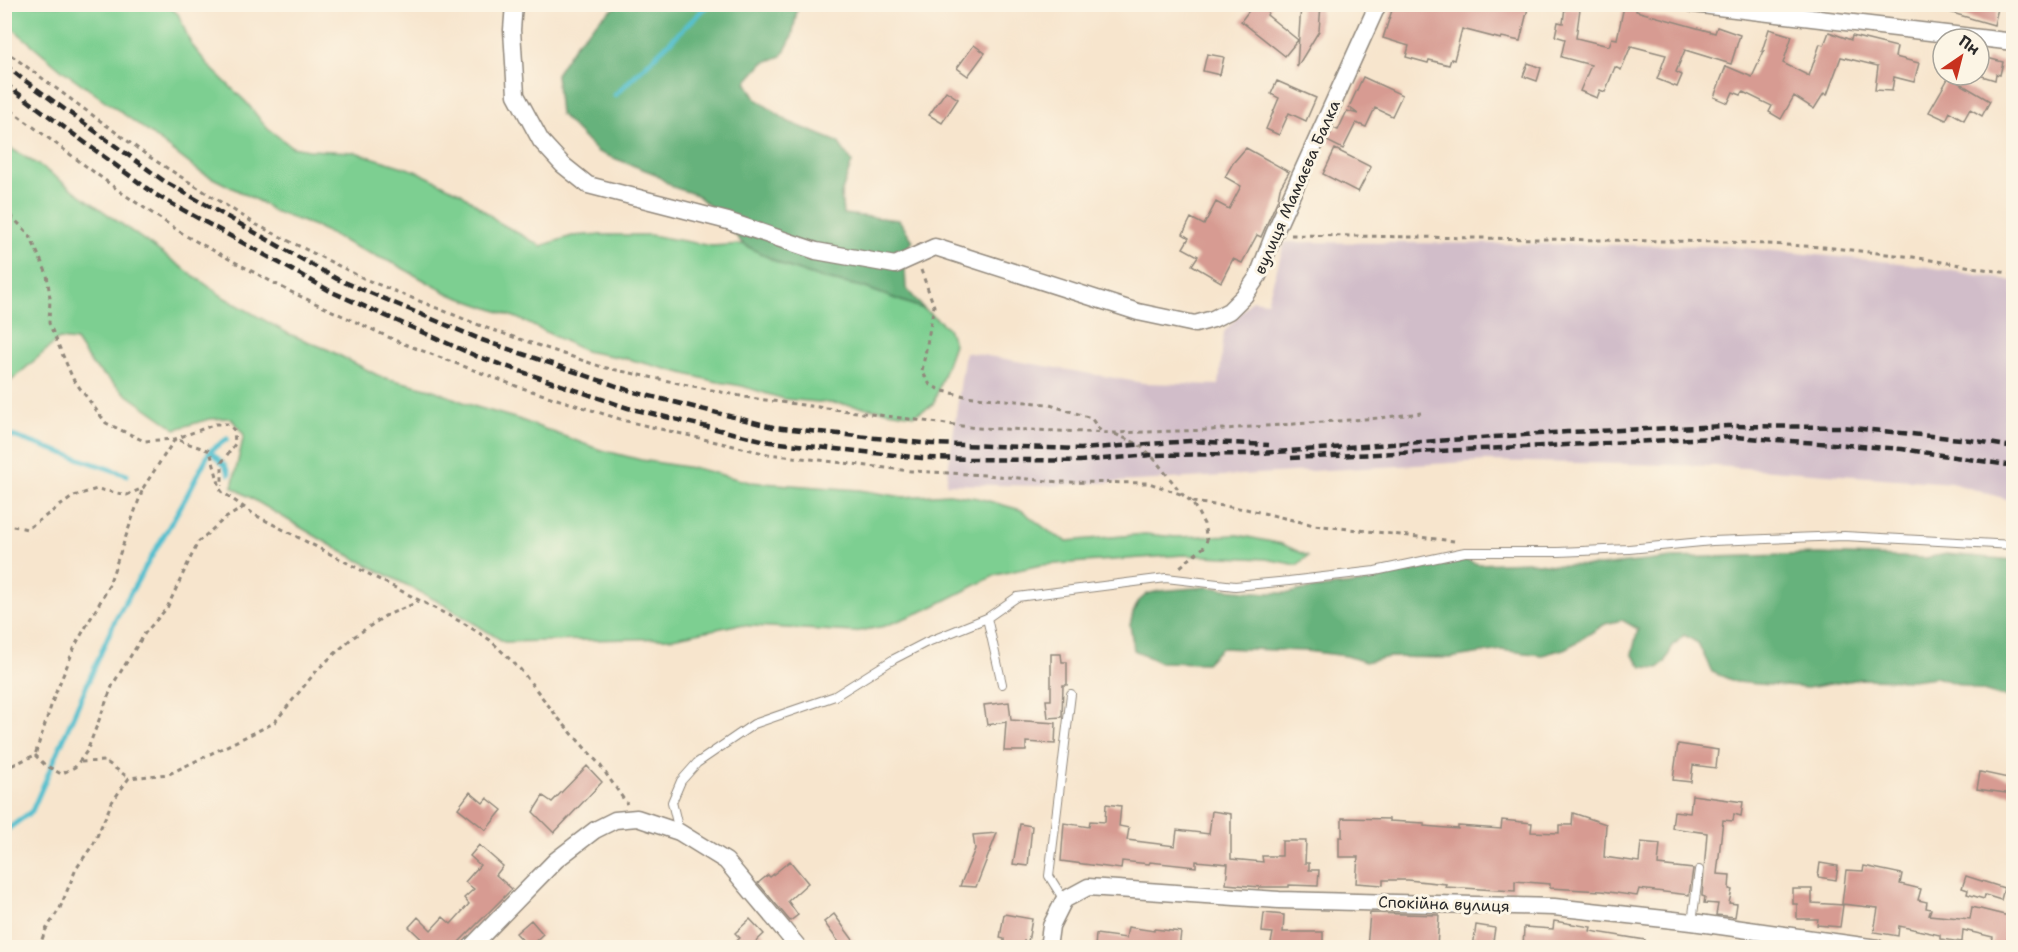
<svg xmlns="http://www.w3.org/2000/svg" width="2018" height="952" font-family="'Shantell Sans',sans-serif">
<rect width="100%" height="100%" fill="#fcf5e5"/>
<filter id="ink" filterUnits="userSpaceOnUse"><feTurbulence type="fractalNoise" baseFrequency=".0167" numOctaves="2"/><feDisplacementMap in="SourceGraphic" scale="12" xChannelSelector="R" yChannelSelector="G"/><feConvolveMatrix kernelMatrix="1 2 1 2 8 2 1 2 1" color-interpolation-filters="sRGB"/></filter>
<filter id="wash" filterUnits="userSpaceOnUse"><feTurbulence type="fractalNoise" baseFrequency=".008" numOctaves="4" result="noise"/><feDisplacementMap in="SourceGraphic" scale="24" xChannelSelector="R" yChannelSelector="G"/><feGaussianBlur stdDeviation="1.35" result="paint"/><feColorMatrix in="noise" values="0 0 0 0 0 0 0 0 0 0 0 0 0 0 0 0 0 1.4 0 .05"/><feComposite in="paint" operator="in"/></filter>
<g filter="url(#wash)">
<rect width="100%" height="100%" fill="#f7e5cd"/>
<!-- industrial -->
<path fill="#d1bdc9" d="M1285,242l441,4 184,18 103,17v220l-61,-18 -236,-17 -230,-5 -439,25 -101,-2 19,-132 178,31 76,2 5,-53 28,-32 15,2z"/>
<!-- green -->
<path fill="#7dcf91" stroke="#547d5e" stroke-width="1.5" d="M4,5h163l11,9 13,30 19,23 36,35 21,26 25,19 17,3 46,2 61,19 45,22 39,30 41,23 31,-10 15,-1h63l62,11 31,-2 42,22 32,11 46,10 61,22 24,19 6,16 -21,61 -19,10 -72,-11 -58,-5 -42,-13 -29,-5 -85,-22 -43,-8 -68,-33 -68,-24 -54,-30 -40,-17 -38,-20 -44,-16 -11,-8 -63,-32 -56,-43 -81,-58 -57,-48z
M5,145l35,21 185,132 64,36 40,16 52,27 50,12 42,17 45,13 80,30 43,11 58,9 50,13 110,8 44,7 46,-3 29,4 43,12 33,25 13,6 78,-7 31,3 62,-2 44,9 26,12 -11,9 -31,-6 -82,-4 -143,10 -45,10 -68,34 -43,17 -31,6 -118,-7 -64,13 -168,4 -61,-38 -104,-54 -107,-63 12,-52 -13,-17 -22,1 -33,10 -50,-35 -34,-29 -16,-24 -17,-2 -54,47z"/>
<!-- forest -->
<path fill="#66b27b" stroke="#486e53" stroke-width="1.5" d="M619,5h179l-6,32 -10,19 -19,7 -17,19 10,17 33,23 49,20 14,20 -11,32 2,20 56,6 14,21 -9,11 2,36 18,21 -61,-22 -46,-10 -32,-11 -42,-22 -27,-32 -19,-17 -24,-8 -20,-14 -55,-21 -38,-38 -4,-40 21,-32 25,-25z
M1820,554l105,4 21,-4 67,6v137l-13,-1 -65,-19 -23,3 -52,-1 -53,9 -71,-6 -24,-10 -14,-29 -14,-8 -12,12 -7,16 -7,5 -16,-1 -10,-13 6,-25 -16,-9 -17,4 -38,24 -25,7 -41,-5 -52,8 -60,-1 -24,5 -18,-6 -41,-5 -85,-3 -15,15 -47,-1 -25,-12 -4,-25 3,-12 5,-11 9,-8 12,-3 47,-4 60,6h24l12,-3 60,-7 34,-9 70,-14 12,4 52,-2 23,3 47,1 73,-8z"/>
<g fill="none" stroke-linecap="round" stroke-linejoin="round">
<!-- stream -->
<path stroke="#53bfce" stroke-width="5" d="M615,95l94,-91
M4,433l123,42
M210,451l15,15 4,8
M4,832l28,-21 84,-193 69,-119 25,-48 17,-12"/>
</g>
<g id="blocks">
<!-- building -->
<path fill="#d79b92" d="M1254,4h18l-5,11 31,25 -13,16 -44,-35z
M1301,4h20l-2,27 -22,36z
M1394,4h135l-9,37 -18,-4 -1,2 -39,-10 -8,31 -3,-1 -2,6 -20,-5 -1,3 -22,-6 3,-11 -26,-8z
M1935,4h64l-5,21 -59,-17z
M1624,6l12,2v3l79,22 2,-6 23,8 -9,29 -46,-14 -9,22 6,3 -5,12 -20,-8 9,-24 -35,-9 -10,24 -6,-3 -10,25 -5,-2 -3,8 -17,-7 11,-26 -30,-8 4,-18 -10,-3 3,-14 5,1 2,-16 15,2 -4,29 33,8 3,-8 5,1z
M1769,29l23,7 -9,27 26,13 11,-32 4,1 5,-13 22,8 1,-4 45,11 -2,10 24,6 -5,19 -20,-5 -2,14 -17,-1 3,-24 -37,-9 -14,38 -3,-2 -10,16 -20,-13 -13,23 -12,-7 3,-6 -29,-14 -2,3 -8,-3 -5,11 -14,-6 12,-31 26,11 12,-26h-2z
M974,45l11,8 -17,23 -11,-8z
M1207,54l17,3 -4,18 -17,-4z
M1987,58l16,4 -3,13 -4,-1 -1,6 -13,-4z
M1528,63l13,5 -4,13 -14,-5z
M1363,77l39,18 -10,21 -17,-8 -9,19 -10,-4 -13,26 -16,-8 6,-13 5,2 9,-19 11,3 -9,-7z
M1949,77l41,24 -8,15 -12,-7 -6,11 -14,-8 -4,8 -17,-8z
M1277,81l39,17 -10,23 -17,-8 -10,22 -13,-6 13,-31 -8,-4z
M946,91l12,8 -16,24 -13,-8z
M1246,148l43,24 -9,16 -2,11 -17,38 -4,-2 -15,28 -9,-4 -12,23 -29,-17 6,-9 -15,-8 6,-10 -6,-4 8,-16 13,7 12,-23 13,7 12,-23 -16,-9 8,-14z
M1335,149l36,18 -13,25 -35,-18z
M1051,654h10l1,8h5v23h-4l-1,32 -14,1 -2,-18h5z
M1009,702l2,18 45,3 -1,21 -29,-2v9h-22l2,-29 -19,3 -3,-20z
M1678,744l40,6 -2,18 -23,-3 -2,17 -18,-2z
M587,766l15,16 -48,51 -21,-21 10,-16 9,6z
M1980,772l33,7v15l-36,-5z
M470,792l13,11 4,-5 15,12 -16,20 -28,-22z
M1692,795l51,7 -2,14 -7,-2 -1,7 -10,-1 -6,54 13,1 -1,14 3,1 -3,13 8,1 -2,13 -19,-2 2,-11 -14,-1 1,-6 -3,-1 5,-63 -35,-5 2,-17 16,2z
M1106,804l15,2 -2,20 10,2 -2,12 48,6 2,-16 32,4 3,-23 19,3v45l32,3 -1,-6h20v-15h24l-1,22h4v7h10l-1,16 -29,-1v2h-29l-34,-3 2,-20 -32,-3v6l-46,-5 -1,2 -27,-3 -1,8 -60,-8 3,-38 25,4 1,-6 15,1z
M1573,813l33,11 -2,33 35,5 2,-20 19,2 -2,21 35,4 -4,26 -50,-6 -2,7 -35,-5 -52,-3v-4l-35,-3v10l-70,-4 1,-3 -38,-4h-25v5l-27,-2 2,-26h-19v-20h3v-19l47,1v2l35,2v3l34,3v-3l43,3 1,-9 30,3 -1,9 28,1v-8h13z
M1020,824l12,2 -4,40 -15,-2z
M997,833l-21,54 -16,-1 15,-37 -2,-14z
M479,845l24,21 -7,9 16,14 -59,59h-22l-22,-21 9,-10 13,13 12,-13 8,7 18,-20 -5,-6 10,-9 -9,-7 15,-17 -10,-9z
M790,861l18,22 -20,18 10,14 -8,6 -32,-38 10,-8 2,2z
M1820,863l18,3 -2,14 -18,-3z
M1864,866l38,8 -2,10 21,5 -3,11 9,2 -1,6 5,1 -2,6 41,4 2,-12 41,10 -8,31h-14l2,-11 -30,-7 -1,12 -22,-3v-4l-41,-9 -1,10 -24,-4 4,-24 -36,-4 4,-34 17,1z
M1966,876l38,12 -3,12 -16,-5 -1,4 -17,-5 1,-4 -6,-2z
M1793,889h19v14l31,2 -3,22 -23,-2 1,-6h-21v-15h-4z
M1264,913l20,2 -1,17h40v16h-53l3,-15 -11,-1z
M1370,913l69,2 -2,33h-70z
M834,914l25,34h-16l-19,-26z
M1004,914l28,5 -4,23 -4,-1 -1,6 -19,-4v-4l-4,-1z
M750,919l14,15 -15,14h-20l11,-10 -5,-5z
M531,920l12,14 -14,13 -13,-14z
M1554,921l37,6 -1,4 55,9v8h-77l-29,-6 -1,6h-15l1,-21 29,2z
M1476,925l19,3 -3,20h-19z
M1128,927l26,4v-2l27,3 -2,16h-84l1,-14 30,4z"/>
</g>
</g>
<g filter="url(#ink)">
<use href="#blocks" fill-opacity="0" stroke="#91887c" stroke-width="1.5"/>
<g fill="none" stroke-linecap="round" stroke-linejoin="round">
<defs>
<path id="service" d="M987,618l15,66
M679,831l-7,-29 9,-21 16,-18 57,-39 81,-28 59,-37 31,-16 62,-25 30,-21 149,-19 69,8 54,-5 86,-10 90,-19h93l71,-3 83,-8 132,-5 170,9
M1064,900l-15,-24 22,-182
M1692,922l7,-52"/>
<path id="minor" d="M514,4l-2,26 4,65 25,46 22,24 25,20 140,36 88,30 79,14 40,-18 203,65 57,12 18,-5 16,-8 16,-16 13,-19 16,-42 104,-230
M1693,4l321,38
M470,948l86,-88 39,-30 20,-10 22,-2 42,14 47,29 73,87
M1048,948l3,-22 13,-26 24,-13 191,13 275,7 138,15 185,26"/>
</defs>
<!-- service casing -->
<use href="#service" stroke="#91887c" stroke-width="10"/>
<!-- minor casing -->
<use href="#minor" stroke="#91887c" stroke-width="19"/>
<!-- path -->
<path stroke="#91887c" stroke-width="3" stroke-dasharray="4.5 4.5" stroke-linecap="butt" d="M4,50l144,106 109,69 110,55 117,47 118,40 148,31 227,30 136,5 97,-3 169,-12 42,-5
M4,105l118,88 66,44 101,54 110,51 117,44 110,35 142,33 143,17 76,4 72,7 90,1 34,12
M4,209l25,25 18,40 3,24 -1,25 24,56 33,44 38,18 31,-2 41,-15h12l6,6 1,14 -13,18v24
M1291,235l436,7 97,5 89,10 101,17
M921,270l13,36 -12,65 8,14 13,6 22,5 82,8 44,14 11,15
M1115,434l23,10 13,11 32,40 9,7 12,22 3,16 -3,7 -24,20
M1192,502l54,7 68,16 140,16
M4,524l23,5 47,-33 23,-7 30,6 16,-7 32,-49 35,12 11,40 34,24 210,109 25,16 30,29 39,50 41,46 27,39
M35,755l9,9 17,10 14,-7 12,-16 26,-67 32,-51 22,-25 31,-66 26,-23 20,-12
M81,762l24,-1 24,17
M4,769l31,-14 19,-58 22,-53 31,-54 36,-102
M39,948l6,-17 15,-23 16,-39 18,-26 18,-41 17,-24 40,-4 105,-51 44,-54 34,-31 33,-22 33,-14"/>
<!-- service -->
<use href="#service" stroke="#fff" stroke-width="8"/>
<!-- minor -->
<use href="#minor" stroke="#fff" stroke-width="16"/>
<!-- rail -->
<path stroke="#2b2b2b" stroke-width="4.5" stroke-dasharray="9 4.5" stroke-linecap="butt" d="M4,64l16,13 144,104 173,98 145,61 152,52 139,35 159,17 149,5 109,-8 79,4
M4,83l152,112 176,97 144,64 152,52 142,34 152,16 158,3 71,-6 95,-1 321,-22 161,-6 115,1 127,13 44,7
M1291,458l444,-21 167,12 112,17"/>
</g>
</g>
<g text-anchor="middle" dominant-baseline="central" stroke-width="6" stroke-linejoin="round" paint-order="stroke">
<!-- street labels -->
<g font-size="16" fill="#2b2b2b" stroke="#fcf5e5">
<text transform="translate(1297 187) rotate(-66)">вулиця Мамаєва Балка</text>
<text transform="translate(1444 904) rotate(2)">Спокійна вулиця</text>
</g>
</g>
<!-- margin -->
<rect width="2018" height="952" fill="none" stroke="#fcf5e5" stroke-width="24"/>
<!-- north arrow -->
<g transform="translate(1961 57) rotate(35)"><circle r="28" fill="#fcf5e5" stroke="#a8a49b" stroke-width="1.5"/>
<path d="M0-4.5L10 22L0 15L-10 22Z" fill="#c8321e"/>
<text y="-9" font-size="16" font-weight="bold" text-anchor="middle" fill="#2b2b2b">Пн</text>
</g>
</svg>
